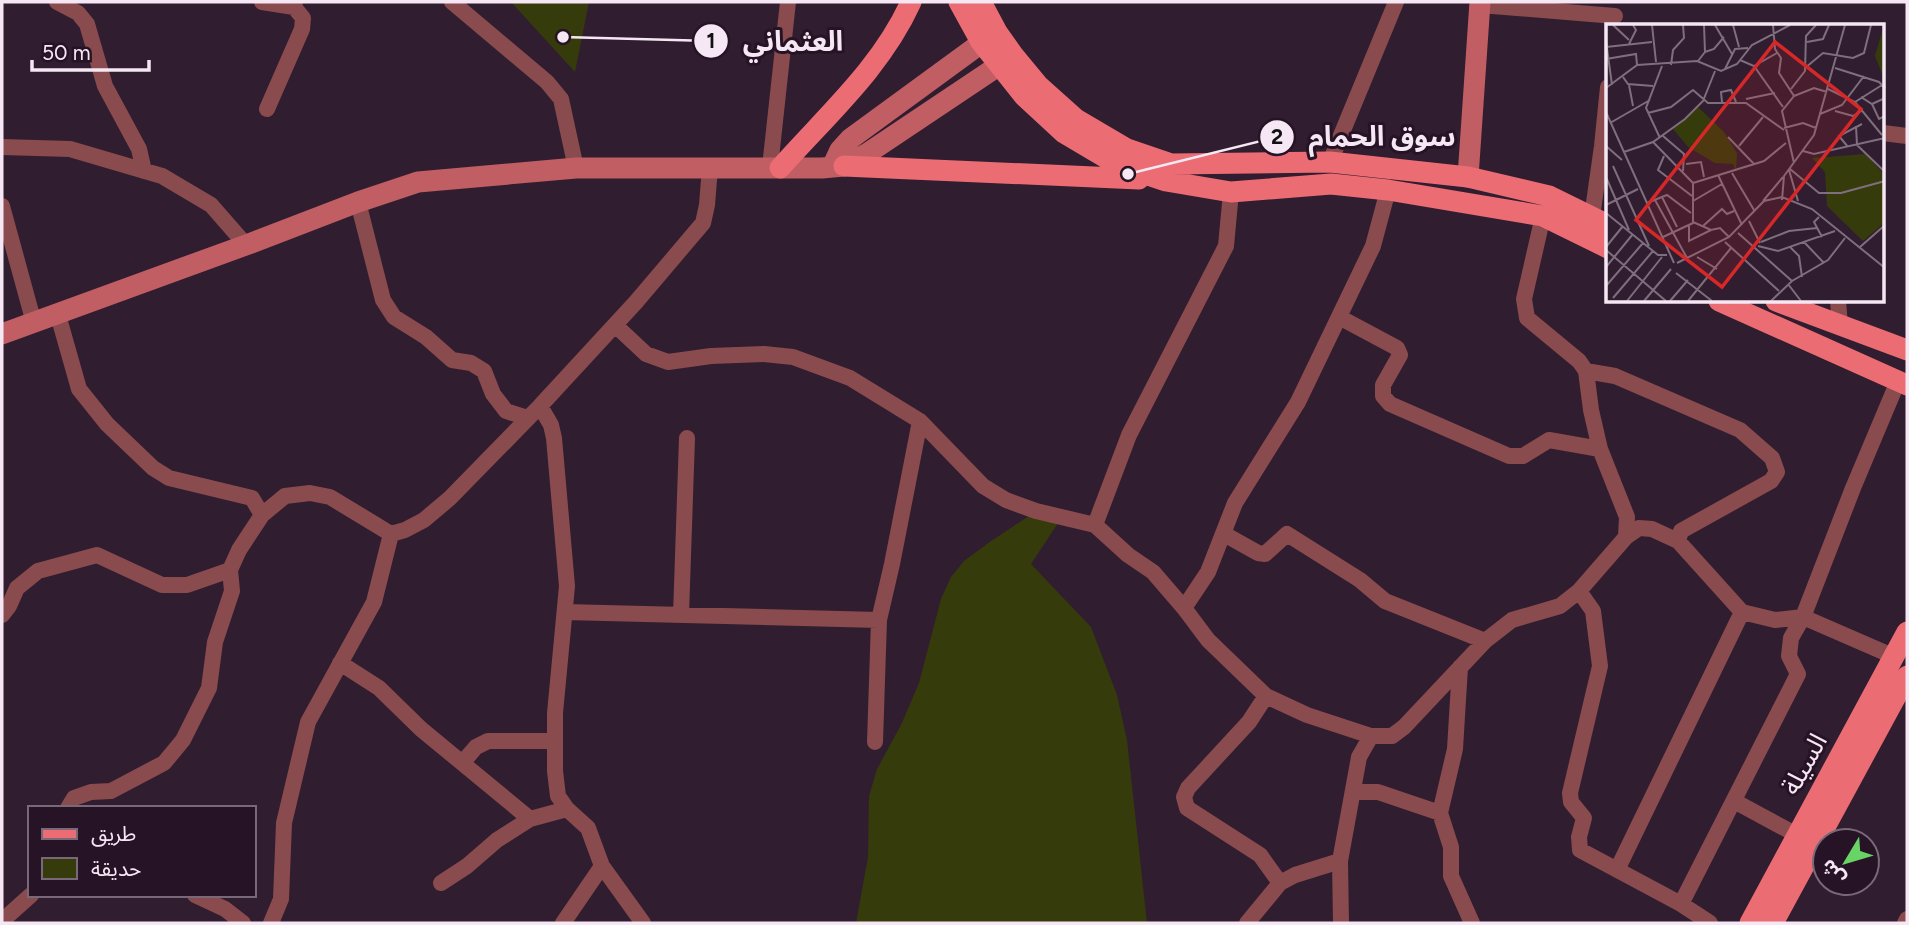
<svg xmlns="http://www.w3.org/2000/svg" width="1909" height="925" font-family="Figtree,'Noto Sans Arabic',sans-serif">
<rect width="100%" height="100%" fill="#301d2f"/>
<!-- green -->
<path fill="#363b0c" d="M511,2h78l-14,70z
M1032,514l30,3 -31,47 60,63 26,68 10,45 20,183h-291l12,-66 1,-61 8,-27 24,-44 18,-42 22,-84 10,-22 13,-16 27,-20z"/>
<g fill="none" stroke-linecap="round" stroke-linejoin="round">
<!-- street -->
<path stroke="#894b4d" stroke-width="16" d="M57,2l21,11 9,11 18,62 34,63 5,22
M262,2l32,5 1,-5
M452,2l95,80 14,17 15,69
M1480,5l135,11
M267,109l35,-80 1,-11 -9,-11
M1883,133l24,3
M2,147l68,2 92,27 49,29 35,40
M1330,162l66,-160
M770,167l18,-165
M358,202l25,98 11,17 32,20 26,23 19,3 13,8 9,23 13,17 22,7
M2,206l32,117
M1543,216l-19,83 3,19 52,43 7,10 5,39 9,39 27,68 -1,20
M1592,217l10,-71 6,-59
M1838,301l2,24
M58,315l21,74 28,35 46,44 16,10 83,20 10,17
M1339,317l58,31 3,7 -17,30v11l7,8 119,52h14l26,-16 51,9
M615,325l31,29 22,8 43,-6 53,-2 29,3 57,21 70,43 63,65 23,14 30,11 59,14 33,30 25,17 31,36 24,32 58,56 41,19 64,21h21l12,-9 81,-86 27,-21 48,-14 19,-15 47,-54 13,-9 13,1 26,12 64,71 33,8 28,-3 92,40
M1586,371l29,5 125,54 32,28 5,14 -6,9 -90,50 -3,10
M540,406l11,19 3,13 13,148 -12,127v58l3,25 9,13 21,19 14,38 41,57
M1095,525l34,-90 97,-189 5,-54
M1224,534l34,19 7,1 22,-20 73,46 25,21 100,40
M1579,591l14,20 7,55 -30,127 1,9 13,16 -5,19 1,13 101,54 29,19
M1184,608l24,-36 27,-69 63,-101 75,-156 15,-56
M565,612l314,8
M2,615l7,-9 8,-18 21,-17 59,-16 65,30h25l43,-15
M681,615l6,-177
M340,663l39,25 42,41 109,90
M1460,667l-5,82 -15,64 11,34v29l21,47
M1266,696l-17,26 -61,66 -4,9 3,11 73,47 20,28
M875,742l4,-122 13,-56 28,-143
M463,762l13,-15 12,-6h67
M1354,792h24l62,21
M1734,801l63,34
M68,808l6,-10 17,-6 20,-1 53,-28 19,-23 26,-52 6,-46 17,-51 -2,-21 9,-20 23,-35 23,-19 25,-3 20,4 61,37 14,-4 19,-10 26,-22 90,-92 96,-104 67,-79 4,-18 3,-38
M1617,870l125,-258
M441,883l26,-17 30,-26 33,-21 37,-10
M195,895l30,14 18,14
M1681,904l117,-230 -9,-18 2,-18 12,-21 50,-129 45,-107
M2,921l29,-26
M271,923l10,-24 3,-76 24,-101 66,-120 17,-68
M563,923l39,-57
M1247,923l33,-40 15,-8 45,-14
M1341,923l-1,-62 19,-104 12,-21
M1905,923l2,-4"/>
<!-- secondary -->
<path stroke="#c15e63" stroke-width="21" d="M833,165l7,-15 10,-11 145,-106
M1468,177l12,-175
M2,334l244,-89 112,-43 60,-20 158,-14h246l22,-2 24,-13 145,-97"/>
<!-- primary -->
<path stroke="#ec6c74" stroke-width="21" d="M959,2l22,40 43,54 40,37 54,32 48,16 65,11 100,-8 57,6 155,26 65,32
M981,2l16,30 17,24 24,29 38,34 51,30 44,15 159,-2 138,15 81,19 59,29
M844,166l295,13
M780,168c48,-54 101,-100 131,-166
M1719,301l188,84
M1776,301l131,49
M1750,923l157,-291
M1773,923l134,-247"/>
</g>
<g text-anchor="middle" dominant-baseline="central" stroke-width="6" stroke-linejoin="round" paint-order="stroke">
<!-- street labels -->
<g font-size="26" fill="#f5e8f4" stroke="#261325">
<text transform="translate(1804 764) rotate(-61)">السيلة</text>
</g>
</g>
<!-- overview -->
<g transform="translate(1606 24)">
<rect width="278" height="278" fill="#301d2f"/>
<path d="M278,1v54l-9,-23zM91,82l27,26 13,21 -1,18 -3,-7 -18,-1 -27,-16 -15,-18zM259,130l19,20v49l-21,18 -36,-35 -2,-34 -13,-14z" fill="#363b0c"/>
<path fill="none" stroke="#7f6e7e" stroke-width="2" d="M7,1l16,15M46,1l4,37M109,1l17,29M127,1l6,22M167,1l2,24 6,9 -2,15 15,23 -12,15 12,52M0,17l6,44M201,18l16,-3 6,-14M23,20l7,-14 -3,-5M0,23l46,-5M99,28l9,-3 10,-12M0,35l30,-5 1,11 -31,23M134,36l14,6 29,41M92,37l7,-9 -1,-27M31,41l60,-4 24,10 16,-7 15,-19 38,-20M65,41l2,-15 11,-12 -1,-13M148,42l23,-13M199,44l18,-15 30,5 11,-5 7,-28M229,44l44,14 6,6M119,45l10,-20 13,-1M17,53l5,7 25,2M23,61l4,21M185,65l14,-18 1,-35 10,-11M222,65l27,13 27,33M188,72l20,-8 13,4M255,73l11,7 13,-6M140,75l29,-6M116,78l-1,-10 10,-2 5,12M249,78l27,-17M266,80l7,15 6,-3M229,87l18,5 10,-6M0,88l68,151M42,89l23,-6 22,-17 15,13h38l38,27M214,90l22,-9 22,-29M4,99l40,-23M250,102l1,19 28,27M178,104l19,-5 13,5M57,112l21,18 -1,17M122,113l26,27M54,114l-14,-30 16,-42M47,118l40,41v40l-30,14M0,122l16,14M133,122l24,-29M242,123l-9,-11 23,-12M197,127l11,3 71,-16M18,128l29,-10 32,-23 18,-18 12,-30M58,132l-6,14 34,26M80,140l15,-2 3,15M7,142l36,80M184,145l29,24h22l44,-12M183,146l9,31M126,149l22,37M112,151l24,50M0,153l23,53M87,159l71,-22 22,-18M56,173l15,30M49,176l32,58M176,176l2,-24 30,-41 31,-110M87,177l29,-17M157,177l20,-24M41,179l20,-8 24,18M0,181l32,-16M0,189l52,42h9M213,193l-5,5 8,15M143,197l11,22M87,198l18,8 9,-2 9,9M83,202v15l22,-11M97,202l19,-17 5,5 7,-3M132,209l54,48M119,218l54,49M155,218l28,-11 28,-3M198,218l20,21M152,222l20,5 57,-20M0,223l17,-21M184,223l9,9 3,21M254,223l25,-22M0,226l60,51M91,233l20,12M71,239l52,-26 35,-36 18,-4 30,12 73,59M0,243l27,-33M70,249l36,28M182,260l13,17M0,262l37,-43M7,274l40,-47M21,277l35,-44M38,277l27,-32M64,277l18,-21M82,277l43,-53M165,277l21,-20 36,-21 17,-22"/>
<path fill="#d62828" fill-opacity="0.15" stroke="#d62828" stroke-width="3.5" d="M169,18l86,67 -139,178 -86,-67z"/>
<rect width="278" height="278" fill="none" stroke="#f5e8f4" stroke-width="3.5"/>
</g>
<!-- callouts -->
<path fill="none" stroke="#f5e8f4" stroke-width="2.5" d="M563 37L711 41M1128 174L1277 137"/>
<g fill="#f5e8f4" stroke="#261325" stroke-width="2.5">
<circle cx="563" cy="37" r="7"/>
<circle cx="1128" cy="174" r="7"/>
<circle cx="711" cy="41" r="18"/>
<circle cx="1277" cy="137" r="18"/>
</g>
<g font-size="21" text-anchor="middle" font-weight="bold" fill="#111">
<text x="711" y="48">1</text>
<text x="1277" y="144">2</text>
</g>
<g font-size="28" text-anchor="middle" font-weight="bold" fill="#f5e8f4" stroke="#261325" stroke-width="6" stroke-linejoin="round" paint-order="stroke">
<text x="793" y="51">العثماني</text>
<text x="1382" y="146">سوق الحمام</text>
</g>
<!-- border -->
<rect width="1909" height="925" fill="none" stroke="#f5e8f4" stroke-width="7"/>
<!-- legend -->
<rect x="28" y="806" width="228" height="91" fill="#261325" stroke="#796878" stroke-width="2"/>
<rect x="42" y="829" width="35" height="10" fill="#ec6c74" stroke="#796878" stroke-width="2"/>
<text x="91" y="841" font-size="21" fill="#f5e8f4">طريق</text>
<rect x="42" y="858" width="35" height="21" fill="#363b0c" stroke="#796878" stroke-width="2"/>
<text x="91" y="876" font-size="21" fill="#f5e8f4">حديقة</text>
<!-- north arrow -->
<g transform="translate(1846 862) rotate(232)"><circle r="33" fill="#261325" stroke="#796878" stroke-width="2"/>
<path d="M0-5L12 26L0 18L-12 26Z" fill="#68d465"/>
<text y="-10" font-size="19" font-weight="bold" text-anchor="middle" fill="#f5e8f4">ش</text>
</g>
<!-- scale -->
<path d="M32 60v10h117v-10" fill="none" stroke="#f5e8f4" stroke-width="3.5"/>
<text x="42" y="60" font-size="21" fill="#f5e8f4" stroke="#261325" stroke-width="5" paint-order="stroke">50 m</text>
</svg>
